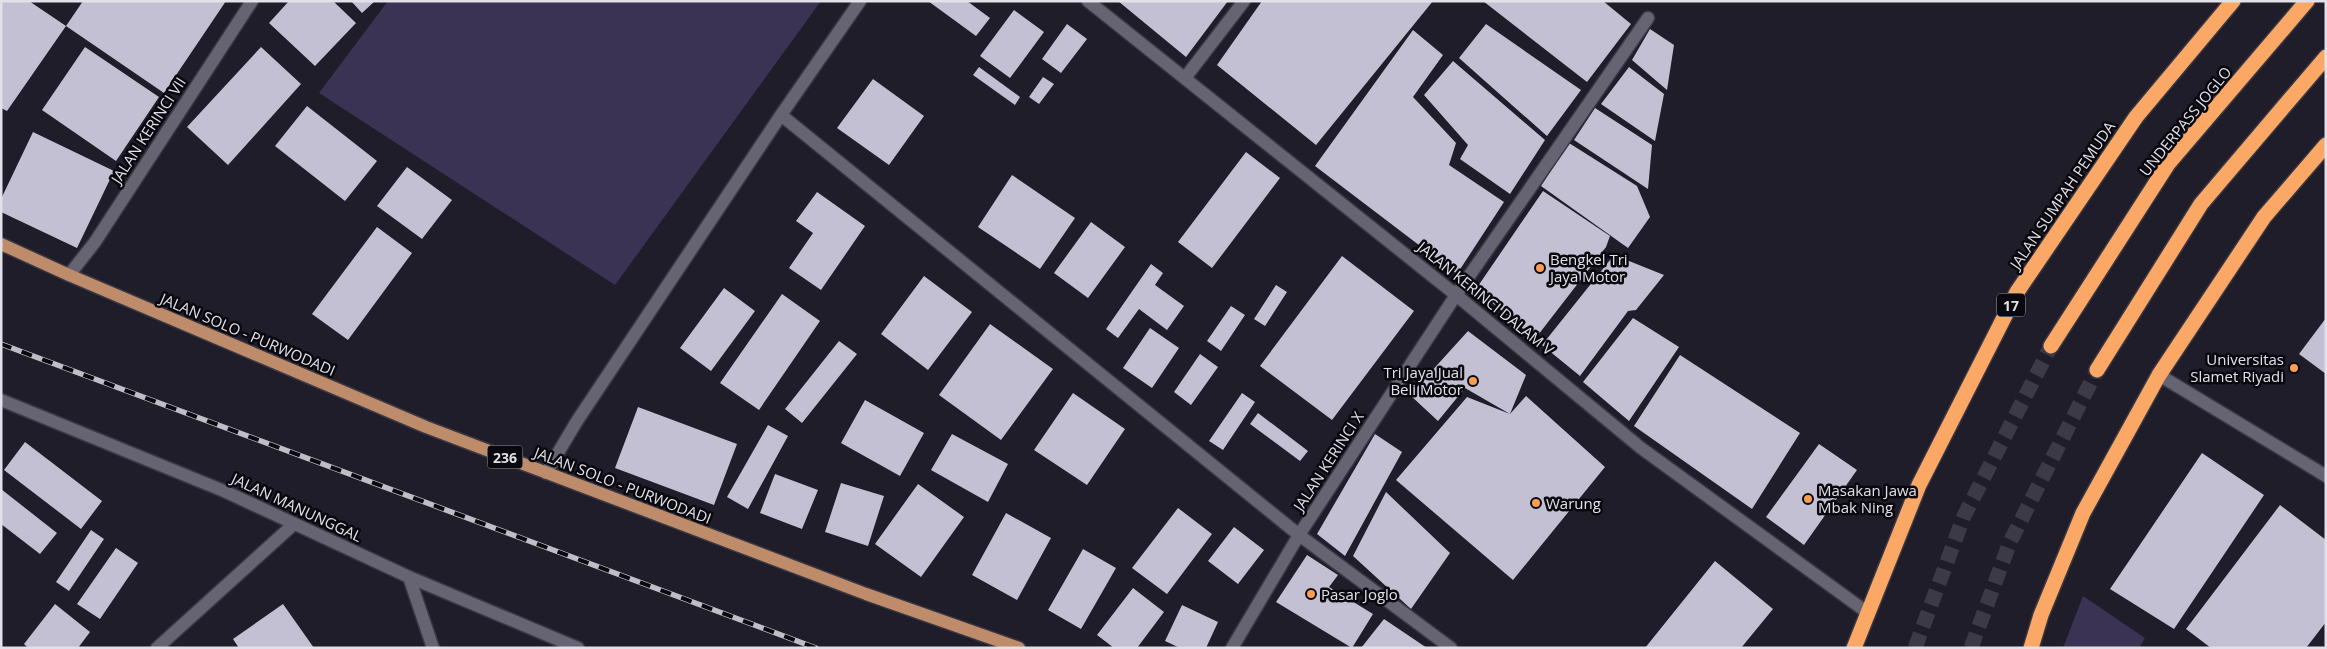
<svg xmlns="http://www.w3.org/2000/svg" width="2327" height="649" font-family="'Open Sans',sans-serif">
<rect width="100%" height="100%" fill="#1f1d2a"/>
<!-- green -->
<path fill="#3a3354" d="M388,1h433l-206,284 -296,-192z
M2083,596l62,42 -6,10h-76z"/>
<!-- building -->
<path fill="#c2c0d2" d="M1,1h28l37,25 17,-25h143l-62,92 -98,-67 -59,85 -6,-3z
M289,1h44l23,22 -41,43 -46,-43z
M351,1h24l-13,12z
M928,1h39l23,17 -14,18z
M1118,1h110l-42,56z
M1262,1h171l-117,144 -99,-80z
M1483,1h120l28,23 -44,58z
M1014,10l30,22 -34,46 -30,-22z
M1067,24l20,15 -26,34 -19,-14z
M1486,24l95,66 -34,46 -88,-78z
M1650,29l24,16 -7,45 -35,-30z
M1413,30l30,25 -30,42 43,46 -7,22 55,37 -47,72 -142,-108z
M85,47l74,50 -43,64 -74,-51z
M261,47l40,37 -73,81 -41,-38z
M1453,61l92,79 -35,54 -50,-35 8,-14 -44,-50z
M979,67l41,30 -5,8 -42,-30z
M1629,67l35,27 -9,47 -54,-37z
M1043,77l11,7 -15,20 -10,-7z
M873,79l51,37 -35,49 -52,-37z
M307,106l70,55 -32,40 -70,-55z
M1595,108l57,37 -4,44 -74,-49z
M33,132l81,39 -37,77 -76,-36v-13z
M1569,143l68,43 13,31 -22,31 -87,-62z
M1246,152l34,26 -68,90 -34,-26z
M407,167l45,33 -30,39 -45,-33z
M1012,175l63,43 -35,51 -62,-42z
M1543,191l67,45 -4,11 -71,92 -59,-50z
M817,192l48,34 -44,64 -32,-22 24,-35 -17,-12z
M1091,222l34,25 -37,51 -34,-25z
M377,227l35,26 -64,87 -36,-26z
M1614,255l50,20 -28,35 -8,1 -48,65 -38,-31z
M1342,256l72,55 -82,109 -72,-54z
M1151,264l12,9 -8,12 29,21 -17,24 -28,-21 -21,29 -12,-9z
M924,276l48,36 -44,58 -47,-36z
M1276,285l11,7 -22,34 -11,-7z
M724,288l31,23 -44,60 -31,-23z
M782,294l38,27 -61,89 -39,-27z
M1231,306l14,9 -24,36 -14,-10z
M1633,318l46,29 -50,74 -46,-39z
M2326,318v56l-27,-20z
M990,324l63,45 -52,71 -62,-45z
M1150,328l29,20 -27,40 -29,-20z
M1468,331l58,44 -16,39 16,-18 79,71 -92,113 -117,-100 71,-83 43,17 -45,-26 -27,33 -28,-26z
M839,341l18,13 -55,69 -17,-14z
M1200,354l18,13 -27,38 -17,-13z
M1680,355l120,78 -48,76 -118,-83z
M1073,393l52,36 -38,56 -53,-35z
M1242,393l13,9 -32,48 -14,-9z
M865,400l59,33 -24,43 -59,-33z
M638,407l99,37 -23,61 -99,-37z
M1258,413l50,38 -8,10 -50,-37z
M768,425l20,11 -40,73 -21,-12z
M952,434l56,30 -20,38 -57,-32z
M1375,434l27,18 -57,104 -28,-22z
M25,442l77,59 -21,28 -77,-59z
M1819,444l38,26 -53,75 -38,-28z
M2202,453l62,42 -90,134 -64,-40z
M775,474l43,16 -16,39 -42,-16z
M841,483l43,13 -16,50 -43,-14z
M918,484l46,33 -43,60 -46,-33z
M1,489l56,44 -17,21 -39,-30z
M1386,492l64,61 -39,56 -58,-53z
M2280,505l46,35v82l-20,26h-95l-25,-19z
M1178,508l34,26 -45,60 -35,-26z
M1006,513l45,25 -34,62 -45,-25z
M1234,527l30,23 -26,34 -30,-23z
M91,530l13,9 -35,52 -13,-9z
M116,548l22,15 -38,56 -23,-15z
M1083,549l33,19 -35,61 -33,-19z
M1307,555l31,20 -9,12 44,27 -21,34 -76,-46z
M1715,561l58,48 -32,39h-96z
M1133,588l31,24 -27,36h-23l-17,-13z
M55,604l35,28 -12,16h-50l-4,-4z
M283,604l31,44h-75l-6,-9z
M1182,605l36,17 -12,26h-26l-15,-7z
M1384,619l43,29h-66z"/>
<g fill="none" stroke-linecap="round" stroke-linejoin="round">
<!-- highway-tunnel -->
<path stroke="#3c3a47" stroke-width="15" stroke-dasharray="15 8" stroke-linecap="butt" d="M1915,648l49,-132 87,-170
M1971,648l39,-106 87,-172"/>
<defs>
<path id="minor" d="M1088,1l368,294 185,153 227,165
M1185,78l59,-77
M781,115l518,420 152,113
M69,275l26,-33 157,-241
M2159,375l167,101
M1,400l223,91 185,86 169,71
M546,473l31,-52 204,-306 79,-114
M409,577l24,71
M157,648l137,-124
M1232,648l67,-113 157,-240 192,-277"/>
<path id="major" d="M1,244l68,31 357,152 440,167 153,54"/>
<path id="highway" d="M2051,346l117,-182 139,-163
M2097,370l104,-166 125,-147
M1854,648l65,-163 98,-193 119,-175 97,-116
M2031,648l10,-33 42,-102 76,-138 105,-158 62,-72"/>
</defs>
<!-- minor casing -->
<use href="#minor" stroke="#393742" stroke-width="15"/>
<!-- major casing -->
<use href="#major" stroke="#393742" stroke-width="15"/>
<!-- highway casing -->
<use href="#highway" stroke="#393742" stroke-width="18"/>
<!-- minor -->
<use href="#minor" stroke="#666373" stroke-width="12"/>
<!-- major -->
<use href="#major" stroke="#bf8c6b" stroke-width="12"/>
<!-- highway -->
<use href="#highway" stroke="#fba766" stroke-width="15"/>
<defs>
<path id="rail" d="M1,344l815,304"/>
</defs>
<!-- rail casing -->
<use href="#rail" stroke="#bfbec7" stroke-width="5.5"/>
<!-- rail -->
<use href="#rail" stroke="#09080e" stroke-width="4" stroke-dasharray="11" stroke-linecap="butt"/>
</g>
<!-- markers -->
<g fill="#fc9e52" stroke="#09080e" stroke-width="2">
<circle cx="1540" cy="268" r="5"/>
<circle cx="2294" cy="368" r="5"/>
<circle cx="1473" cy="381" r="5"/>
<circle cx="1808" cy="499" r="5"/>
<circle cx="1536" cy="503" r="5"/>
<circle cx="1311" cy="594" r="5"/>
</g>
<g text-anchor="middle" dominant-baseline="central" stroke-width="5" stroke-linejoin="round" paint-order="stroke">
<!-- shield labels -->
<g fill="#09080e" stroke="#a1a0a8" stroke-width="1">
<rect x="1997" y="293.5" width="28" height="23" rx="4"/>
<rect x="487.5" y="445.5" width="35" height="23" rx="4"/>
</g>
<g font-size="14" font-weight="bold" fill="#e2e1ea">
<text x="2011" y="305">17</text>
<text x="505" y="457">236</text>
</g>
<!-- street labels -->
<g font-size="15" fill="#e2e1ea" stroke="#09080e">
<text transform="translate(2185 121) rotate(-51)">UNDERPASS JOGLO</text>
<text transform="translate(148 130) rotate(-57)">JALAN KERINCI VII</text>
<text transform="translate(2062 195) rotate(-56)">JALAN SUMPAH PEMUDA</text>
<text transform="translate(1486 298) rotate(39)">JALAN KERINCI DALAM V</text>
<text transform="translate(248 334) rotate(23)">JALAN SOLO - PURWODADI</text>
<text transform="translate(1328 461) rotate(-57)">JALAN KERINCI X</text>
<text transform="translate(623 485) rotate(21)">JALAN SOLO - PURWODADI</text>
<text transform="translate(297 507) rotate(25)">JALAN MANUNGGAL</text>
</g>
<!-- poi labels -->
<g font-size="15" fill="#e2e1ea" stroke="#09080e" text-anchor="start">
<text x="1550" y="259">Bengkel Tri<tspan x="1550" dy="17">Jaya Motor</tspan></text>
<text x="2284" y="359" text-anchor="end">Universitas<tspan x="2284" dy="17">Slamet Riyadi</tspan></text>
<text x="1463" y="372" text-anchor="end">Tri Jaya Jual<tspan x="1463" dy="17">Beli Motor</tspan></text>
<text x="1818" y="490">Masakan Jawa<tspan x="1818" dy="17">Mbak Ning</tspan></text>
<text x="1546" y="503">Warung</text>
<text x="1321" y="594">Pasar Joglo</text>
</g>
</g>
<!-- border -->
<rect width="2327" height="649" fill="none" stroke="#e2e1ea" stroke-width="5"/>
</svg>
